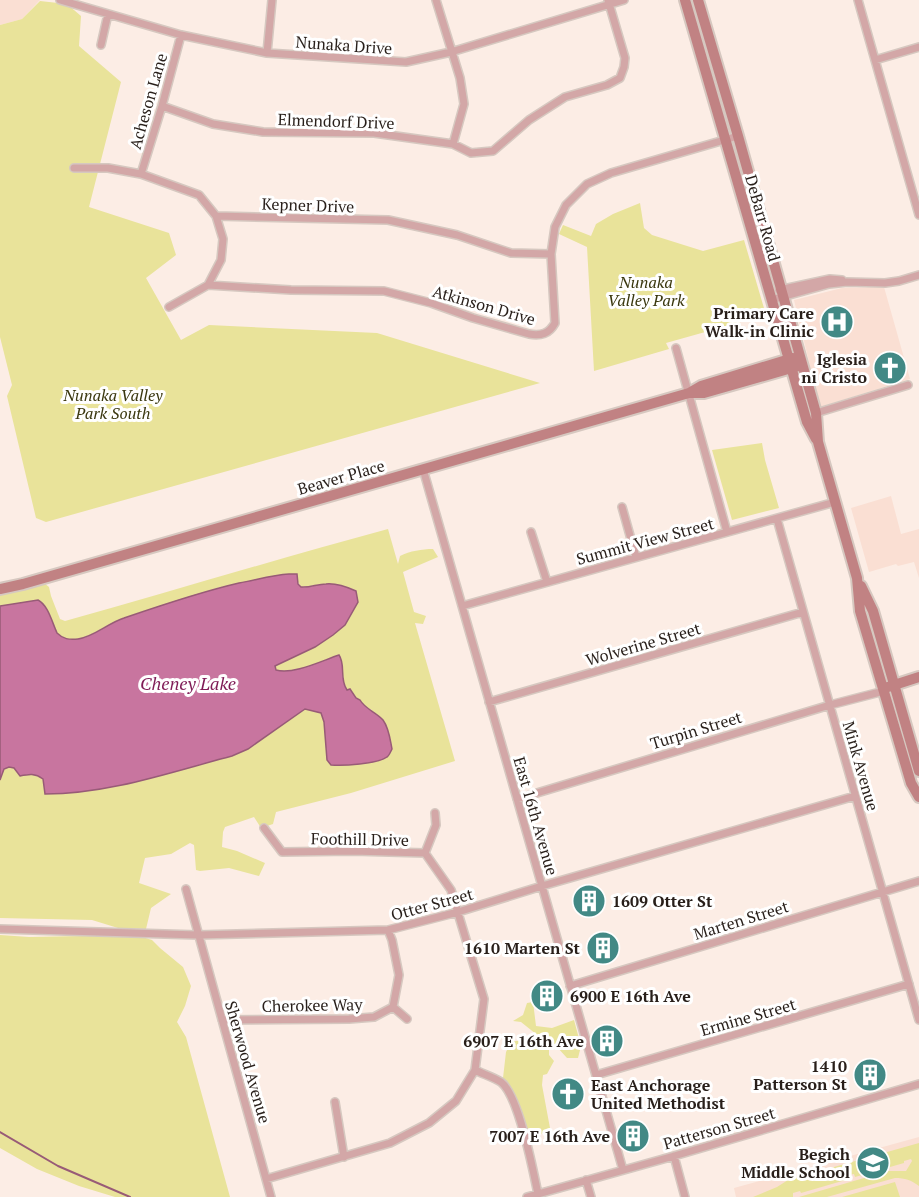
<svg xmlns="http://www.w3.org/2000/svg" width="919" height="1197" font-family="'PT Serif',serif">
<rect width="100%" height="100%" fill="#fcede5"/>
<!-- built -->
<path fill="#fadfd3" d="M0,0h40l-18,19 -22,6z
M884,287l26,92 -90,28 -26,-107 48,-12z
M891,496l10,38 18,-5v49l-5,-16 -16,4 -2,-2 -27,8 -18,-64z
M919,1137v60h-183l-2,-9z"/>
<!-- green -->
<path fill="#e9e39a" d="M40,1l27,3 14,12 -2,30 42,36 -32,125 80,26 7,22 -30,23 35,62 28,-15 168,8 163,50 -494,139 -10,-4 -29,-122 5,-11 -12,-48v-312l22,-6z
M640,203l4,25 8,7 51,16 41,-11 22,75 -100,28 3,6 -75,22 -7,-124 -28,-13 4,-9 28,11 5,-12 17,-10z
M762,443l3,17 14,48 -47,12 -20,-70z
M388,529l10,35 2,-8c10,-5 22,-7 33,-7l5,8 -35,15 11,40 12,4 -3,8 -8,-1 40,138 -104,32 -75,19 -3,12 -12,4 -7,-11 -29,10 -2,5 -1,15 15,4 28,12 -6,13 -30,-8 -29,3 -4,-1 -2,-25 -4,-2 -19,11 -26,4 -6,25 32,11 -20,14 -5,21 -28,-1 -26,-8 -92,-2v-138l4,-12 5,-1 5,1 6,8c9,-2 15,-3 23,3l2,15c64,0 126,-22 187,-38l16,-7 57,-40 16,3 3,10 3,38 45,-50 -9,-4 -3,-6 -4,-2 -6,-8h-3c-8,-11 -2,-24 -8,-35 -18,6 -45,20 -63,15l-1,-4 2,-1 38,-18 30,-22 11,-34c-9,-4 -20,-8 -30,-7 -9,0 -16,3 -25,3l-4,-7 -61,4 -19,4 -112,39c-15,8 -33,20 -48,6 -5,-11 -9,-28 -19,-33l-38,6v-12l44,-11 5,4 2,9 9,23 5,2c108,-30 215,-63 323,-92z
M0,935l29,2 107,-2 16,5 8,8 23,19 8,19 -6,20 -8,16 9,15 44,160h-115l-36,-11 -42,-17 -37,-21z
M533,1002l3,24 16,2 22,-8 7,26 -3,12h-11l-10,-11 -8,2v6l5,6 -7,13 -4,1 -1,10 8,43 -9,6 -13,-2c-8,-18 -9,-40 -25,-54l3,-26 5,-10 10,-2 15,4v-10l-15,-12 -8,-1 10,-6 4,-12z
M919,1143v43c-8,-6 -14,-8 -24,-8l-68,19h-28l89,-26h18l6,-10 -1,-2 -7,2v2l-49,14 -1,-3 -6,1 1,4 -48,14 -1,-2 -7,2v4h-40l24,-10 11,-7z
M895,1182l5,15h-58z"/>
<!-- water -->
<path fill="#c8759f" stroke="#985b77" stroke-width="1.5" d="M289,574h8l1,10 3,3c9,1 16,-3 25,-3 10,-1 21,3 30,7l2,11 -13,23 -12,10 -18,12 -38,18 -2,1 1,4c17,5 45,-9 63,-15 7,10 0,24 8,35l3,-1 6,9 4,2c5,9 16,12 23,20 6,8 7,19 9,29 -1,2 -3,7 -5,8 -10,7 -44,9 -56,8l-4,-5 -3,-38 -3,-9 -16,-4 -57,40 -16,7c-61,16 -123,38 -187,38l-2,-15c-8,-6 -14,-5 -23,-3l-6,-8 -5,-1 -5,2 -4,11v-174l38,-6c10,5 14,22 19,33 6,6 12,7 21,6 16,-2 30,-16 46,-21 38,-13 76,-26 115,-35 17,-3 33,-8 50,-9z"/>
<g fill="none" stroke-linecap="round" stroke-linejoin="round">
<!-- stream -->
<path stroke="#985b77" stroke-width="2" d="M0,1132l58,34 72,31"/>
<defs>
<path id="street" d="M60,0l121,35 86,18 139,9 45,-10 173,-52
M436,0l24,78 4,26 -11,40
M858,0l61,215
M101,45l7,-31
M267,53l5,-53
M875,60l44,-13
M162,106l51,18 50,8 111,1 79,11 18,9 22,-2 36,-31 36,-23 42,-12 13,-7 4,-11 1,-9 -17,-58
M74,168h34l33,6 58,21 17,21 7,23 -2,21 -13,25
M141,174l21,-68 19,-71
M216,216l172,4 69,15 54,18 40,1
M779,290l51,-11 12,1
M771,300l58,-16 18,-2 38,1 14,-2 20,-6
M169,307l39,-22 83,5 93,1 47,12 42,15 56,16c12,2 20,0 26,-11l-4,-69 4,-27 11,-22 21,-21 24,-11 127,-37
M676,348l51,184
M816,413l92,-28
M423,469l200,701
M622,507l14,50
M777,519l142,501
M531,532l16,50
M462,606l373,-104
M489,702l314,-90
M517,799l313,-94 54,-14
M264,828l18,24 71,-1 72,2 26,37 33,109 -9,71 -19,31 -27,22 -39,20 -124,36
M425,853l11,-28 -1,-12
M186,889l85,308
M0,929l198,6 190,-5 70,-18 84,-26 313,-90
M570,986l349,-105
M393,1007l14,12
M222,1020l127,-1 25,-2 19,-10 6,-32 -7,-35 -4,-10
M475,1070c8,4 18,7 26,12 18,14 32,88 37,112
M596,1075l313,-91
M335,1102l9,55
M674,1156l11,41
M586,1180l5,17
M527,1197l147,-41 245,-72"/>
<path id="secondary" d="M685,0l122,422 9,17
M698,0l40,136 78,277 2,29 39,136 3,33 51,172 8,14
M689,393l12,-7 92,-28
M861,586l12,25 46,160
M0,589l23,-5 666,-191h15l98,-28
M888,687l31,-10"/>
</defs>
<!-- street casing -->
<use href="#street" stroke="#d6c8c0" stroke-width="10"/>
<!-- secondary casing -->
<use href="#secondary" stroke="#d6c8c0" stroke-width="14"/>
<!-- street -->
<use href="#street" stroke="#d3a7a7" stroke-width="7"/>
<!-- secondary -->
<use href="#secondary" stroke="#c18283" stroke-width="10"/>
</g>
<!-- icons -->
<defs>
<symbol id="hospital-disc" viewBox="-11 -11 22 22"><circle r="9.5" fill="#428985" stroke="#fff"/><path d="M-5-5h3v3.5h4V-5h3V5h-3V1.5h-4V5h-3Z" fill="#fff"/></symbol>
<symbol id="church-disc" viewBox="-11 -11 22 22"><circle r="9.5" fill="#428985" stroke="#fff"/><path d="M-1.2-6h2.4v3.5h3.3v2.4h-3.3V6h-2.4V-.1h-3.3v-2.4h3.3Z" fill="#fff"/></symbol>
<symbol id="building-disc" viewBox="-11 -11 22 22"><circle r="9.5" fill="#428985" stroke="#fff"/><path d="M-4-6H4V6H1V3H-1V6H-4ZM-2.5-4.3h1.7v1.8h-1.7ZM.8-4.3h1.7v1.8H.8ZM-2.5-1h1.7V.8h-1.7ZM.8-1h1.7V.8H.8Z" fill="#fff"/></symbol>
<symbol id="school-disc" viewBox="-11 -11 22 22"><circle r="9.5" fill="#428985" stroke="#fff"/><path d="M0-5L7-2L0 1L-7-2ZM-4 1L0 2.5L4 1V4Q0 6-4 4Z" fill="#fff"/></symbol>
</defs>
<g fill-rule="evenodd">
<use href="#hospital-disc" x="818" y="303" width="38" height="38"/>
<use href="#church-disc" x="871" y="349" width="38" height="38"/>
<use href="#building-disc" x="570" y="882" width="38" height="38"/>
<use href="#building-disc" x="584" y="929" width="38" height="38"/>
<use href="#building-disc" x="528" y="977" width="38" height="38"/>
<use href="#building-disc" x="588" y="1022" width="38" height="38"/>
<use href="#building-disc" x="851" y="1056" width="38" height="38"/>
<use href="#church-disc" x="549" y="1075" width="38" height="38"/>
<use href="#building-disc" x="614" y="1117" width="38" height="38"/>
<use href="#school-disc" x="854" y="1144" width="38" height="38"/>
</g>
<g text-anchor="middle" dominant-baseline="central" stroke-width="6" stroke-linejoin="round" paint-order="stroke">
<!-- street labels -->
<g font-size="16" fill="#281f1a" stroke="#fff">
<text transform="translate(344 45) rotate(4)">Nunaka Drive</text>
<text transform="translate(148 101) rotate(-74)">Acheson Lane</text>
<text transform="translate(336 121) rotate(2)">Elmendorf Drive</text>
<text transform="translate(308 205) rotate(2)">Kepner Drive</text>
<text transform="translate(763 218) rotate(74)">DeBarr Road</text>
<text transform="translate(484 305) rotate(16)">Atkinson Drive</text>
<text transform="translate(341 477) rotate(-16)">Beaver Place</text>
<text transform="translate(645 541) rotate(-15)">Summit View Street</text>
<text transform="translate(643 644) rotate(-16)">Wolverine Street</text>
<text transform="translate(696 730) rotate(-17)">Turpin Street</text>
<text transform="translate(861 766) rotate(74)">Mink Avenue</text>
<text transform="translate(536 816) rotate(74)">East 16th Avenue</text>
<text transform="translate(360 839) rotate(1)">Foothill Drive</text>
<text transform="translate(432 904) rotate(-15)">Otter Street</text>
<text transform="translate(741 920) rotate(-17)">Marten Street</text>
<text transform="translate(312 1005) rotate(-1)">Cherokee Way</text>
<text transform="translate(748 1017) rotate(-16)">Ermine Street</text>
<text transform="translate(248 1062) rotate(74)">Sherwood Avenue</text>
<text transform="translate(719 1128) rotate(-16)">Patterson Street</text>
</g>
<!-- park labels -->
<g font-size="16" font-style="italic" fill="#3a370e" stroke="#fff">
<text x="646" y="282">Nunaka<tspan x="646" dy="18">Valley Park</tspan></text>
<text x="113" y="395">Nunaka Valley<tspan x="113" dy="18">Park South</tspan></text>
</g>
<!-- poi labels -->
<g font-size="16" font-weight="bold" fill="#281f1a" stroke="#fff" text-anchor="end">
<text x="814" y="313">Primary Care<tspan x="814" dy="18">Walk-in Clinic</tspan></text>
<text x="867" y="359">Iglesia<tspan x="867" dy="18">ni Cristo</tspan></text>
<text x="612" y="901" text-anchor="start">1609 Otter St</text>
<text x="580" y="948">1610 Marten St</text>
<text x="570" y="996" text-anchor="start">6900 E 16th Ave</text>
<text x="584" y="1041">6907 E 16th Ave</text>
<text x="847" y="1066">1410<tspan x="847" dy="18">Patterson St</tspan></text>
<text x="591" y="1085" text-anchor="start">East Anchorage<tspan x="591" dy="18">United Methodist</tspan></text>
<text x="610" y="1136">7007 E 16th Ave</text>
<text x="850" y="1154">Begich<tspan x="850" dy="18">Middle School</tspan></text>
</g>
<!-- water labels -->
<g font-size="18" font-style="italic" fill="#7f1b56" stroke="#fff">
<text x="188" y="683">Cheney Lake</text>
</g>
</g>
</svg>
